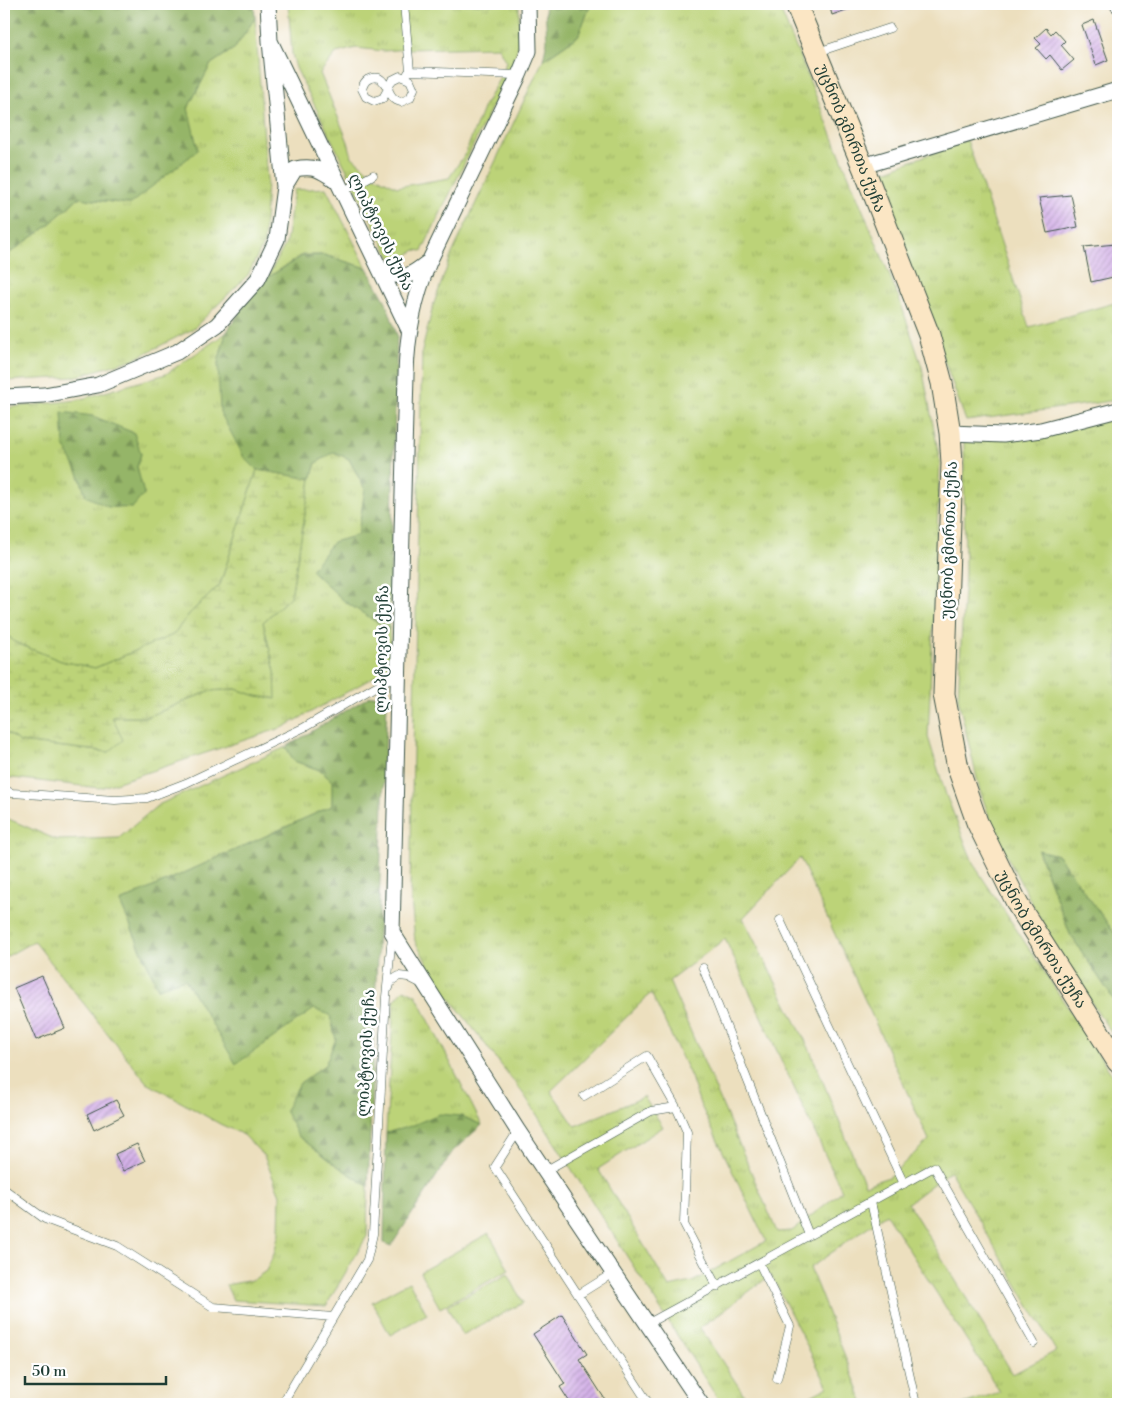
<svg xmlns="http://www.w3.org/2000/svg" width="1122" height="1408" font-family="'Libre Bodoni','Noto Serif Georgian',serif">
<defs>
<pattern id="grass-tufts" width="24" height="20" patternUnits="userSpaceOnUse" patternTransform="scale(1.25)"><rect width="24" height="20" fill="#bcd378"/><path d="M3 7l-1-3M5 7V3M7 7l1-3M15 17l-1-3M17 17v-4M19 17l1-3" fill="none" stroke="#a1b668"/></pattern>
<pattern id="forest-firs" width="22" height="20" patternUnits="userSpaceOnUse" patternTransform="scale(1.25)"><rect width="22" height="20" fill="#95b568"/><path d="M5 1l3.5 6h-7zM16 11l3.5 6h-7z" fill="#799456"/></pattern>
<pattern id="wetland-marsh" width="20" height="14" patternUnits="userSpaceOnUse" patternTransform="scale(1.25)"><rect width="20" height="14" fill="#bcd378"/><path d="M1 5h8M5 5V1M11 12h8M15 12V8" fill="none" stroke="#a1b668"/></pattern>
<pattern id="building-hatch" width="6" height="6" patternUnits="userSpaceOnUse" patternTransform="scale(1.25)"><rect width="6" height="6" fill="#d4b1e8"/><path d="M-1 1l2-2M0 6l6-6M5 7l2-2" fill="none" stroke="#ab91bd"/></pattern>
</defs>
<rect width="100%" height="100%" fill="#fff"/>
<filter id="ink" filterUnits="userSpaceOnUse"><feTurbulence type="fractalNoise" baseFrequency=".02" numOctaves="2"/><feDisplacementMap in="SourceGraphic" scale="10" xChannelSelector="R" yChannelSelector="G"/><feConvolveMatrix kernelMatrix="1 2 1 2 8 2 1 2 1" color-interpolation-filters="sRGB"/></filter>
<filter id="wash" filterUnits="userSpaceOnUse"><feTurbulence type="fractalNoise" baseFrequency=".0096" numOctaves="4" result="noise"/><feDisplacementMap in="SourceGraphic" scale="20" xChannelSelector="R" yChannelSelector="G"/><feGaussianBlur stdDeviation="1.12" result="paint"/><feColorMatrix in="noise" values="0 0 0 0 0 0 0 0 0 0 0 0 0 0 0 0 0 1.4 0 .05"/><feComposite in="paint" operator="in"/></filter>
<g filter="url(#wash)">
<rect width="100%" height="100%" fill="#ecdfbe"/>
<!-- grass -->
<path fill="url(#grass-tufts)" stroke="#6e8856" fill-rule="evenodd" d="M288,4h231v39l-6,20 -91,188 -7,-1 -14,10 -10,-2 -7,-13 -88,-177 -4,-14zM498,47l8,15 -4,12 -18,32 -19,48 -16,24 -52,9 -24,-12 -21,-18 -4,-15 -28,-69 16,-20 20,-5 28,3 23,-2z
M591,4h187l121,294 23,69 18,94 -12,276 18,58 28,70 144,219v320h-155l37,-12 -114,-178 -76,54 54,136h-68l32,-17 -57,-112 -71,53 50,76h-29l-196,-308 -89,-116 -21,-39 -5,-53 12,-537 11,-45 18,-50 92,-196 35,-24zM800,858l129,282 -40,37 -24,8 -55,-135 -67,-132zM725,939l117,252 -50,40 -15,1 -108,-251zM651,993l40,84 9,27 66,137 -74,41 -23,5 -71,-118 65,-42 -19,-30 -69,29 -24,-35zM950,1171l106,180 -43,23 -105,-171z
M255,18l12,162 -3,63 -16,32 -55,54 -59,30 -60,18 -70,4v-70l5,-9 -5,-4v-41l41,-29 33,-30 52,6 58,-96 23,-44 24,-16z
M967,140l62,187 89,-25v98l-152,21 -89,-247z
M326,188l41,80 -43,-13h-22l-35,23 19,-35 8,-53z
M226,333l-8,30 26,94 13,13 -37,115 -30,28 -17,22 -78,33 -34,-7 -47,-19 -10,-11v-223l74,-8 88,-26zM141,453l-4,14 -50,29 -8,-20z
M1118,414v524l-60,-83 -20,-4 32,83 48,72v37l-65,-100 -56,-105 -17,-47 -22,-93 7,-125 -1,-132z
M334,452l15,7 16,30 -7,47 -25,6 11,59 45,29 3,32 -13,12 -95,53 -184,61 -96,-11v-46l16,11 89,10 2,-35h36l62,-26 27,-2 21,7 18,-24 -12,-50 28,-26 20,-117 5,-16z
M286,747l8,14 26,9 13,12 -1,24 -212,96 38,86 27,-10 51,85 78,-54 16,5 6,25 -11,26 -25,18 -2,53 41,31 29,19 -1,50 -41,70 -93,-6 -7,-15 27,-5 13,-9 8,-17 5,-22 1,-37 -16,-39 -20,-21 -24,-11 -73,-41 -113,-142 -30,17v-141l53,23 62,-2 39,-33z
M404,989l12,6 66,130 -21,-9 -75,17 8,-132z"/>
<!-- forest -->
<path fill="url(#forest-firs)" stroke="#5a794e" d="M4,4h250l1,14 -20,30 -24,16 -23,44 10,42 -68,54 -52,-6 -33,30 -41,29z
M545,4h46l-13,32 -35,24 4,-19z
M324,255l43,13 19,34 11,33 -8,295 -45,-29 -33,-31 22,-28 25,-7 7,-46 -16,-30 -15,-7 -18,11 -5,16 -54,-9 -13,-13 -24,-45 -2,-49 8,-30 18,-27 23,-28 35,-22z
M62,412l31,4 41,17 7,21 -4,13 7,27 -12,14 -24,-1 -22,-11 -7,-21 -15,-30z
M380,695l7,6 -19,485 -29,-19 -41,-31 -13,-26 15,-27 25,-18 11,-26 -6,-24 -16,-6 -78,55 -51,-85 -27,9 -38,-86 212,-96v-25l-12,-11 -26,-9 -8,-14 84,-51z
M1038,850l20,5 60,83v68l-48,-72z
M439,1114l22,2 21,9 -29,26 -62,95 -7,-3 2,-110 25,-7z"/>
<!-- wetland -->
<path fill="url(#wetland-marsh)" stroke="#6e8856" d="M257,470l54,9 -20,117 -28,26 12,50 1,27 -19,-3 -21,-7 -27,2 -62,26h-35l11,23 -14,12 -89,-10 -16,-11v-100l10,11 47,19 34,7 78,-33 17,-22 30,-28z"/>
<!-- pitch -->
<path fill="#bcd378" stroke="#6e8856" d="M489,1233l20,37 -69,38 -20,-36z
M508,1274l15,29 -61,32 -15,-29z
M409,1282l18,32 -37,21 -18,-33z"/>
<g id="blocks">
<!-- building -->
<path fill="url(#building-hatch)" d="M829,4h34l-31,11z
M1094,20l14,40 -12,5 -14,-40z
M1046,28l5,6 4,-4 10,11 -4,4 13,15 -12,10 -12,-15 -4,4 -10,-11 5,-4 -6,-6z
M1071,195l7,32 -31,6 -8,-35z
M1116,244l2,12v20l-27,6 -7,-35z
M42,976l23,52 -29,12 -22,-52z
M116,1100l8,15 -30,15 -7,-16z
M137,1144l8,17 -22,10 -8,-17z
M562,1315l25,39 -8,5 29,45h-37l-11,-17 5,-3 -32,-50z"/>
</g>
</g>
<g filter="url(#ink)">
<use href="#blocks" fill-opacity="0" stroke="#3e5549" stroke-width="1"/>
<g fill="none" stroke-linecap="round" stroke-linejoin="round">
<defs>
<path id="service" d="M404,4l6,67 -2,2
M818,52l72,-24
M410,71l109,4
M388,89l-5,9 -9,3 -8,-4 -4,-8c2,-9 8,-13 17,-11 11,6 8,21 22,24l9,-4 4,-9 -4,-9 -10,-4 -8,4 -4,9
M342,192l31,-17
M4,790l8,3 103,7 32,-2 39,-15 119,-56 94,-54
M780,920l124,264
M703,968l106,267
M389,988l2,-7 8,-5 9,1 14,7
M584,1096l63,-40 29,51 11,25 -3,92 33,63
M518,1131l-23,36 154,237
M545,1171l106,-60 25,-4
M4,1189l41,30 72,27 96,61 120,10
M871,1202l45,202
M759,1263l31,63 -13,53
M578,1295l35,-22
M647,1324l287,-157 100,176
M282,1404l85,-144 6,-26 13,-237 6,-61"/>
<path id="minor" d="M268,4l2,37 139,289
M528,4l1,47 -10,24 -90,187c-15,36 -22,73 -23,112l-14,558 126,199 183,273
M1118,4v1
M863,166l255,-76
M284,187l11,-18c20,-4 26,1 42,12
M380,269c25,10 25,11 47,-6
M4,397l40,-2 54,-10 79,-33 40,-27 41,-46 19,-40 7,-52 -14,-146
M950,433l53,2 38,-5 77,-20"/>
<g id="secondary">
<path id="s1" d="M796,4l72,175 61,156 13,48 8,50 2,30 -8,231 14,74 19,54 41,83 100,157"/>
</g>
</defs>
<!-- service casing -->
<use href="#service" stroke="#3e5549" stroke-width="9"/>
<!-- minor casing -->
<use href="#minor" stroke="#3e5549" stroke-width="17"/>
<!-- secondary casing -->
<use href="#secondary" stroke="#3e5549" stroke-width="23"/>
<!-- service -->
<use href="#service" stroke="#fff" stroke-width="8"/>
<!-- minor -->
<use href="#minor" stroke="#fff" stroke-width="15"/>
<!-- secondary -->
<use href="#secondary" stroke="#fbe6c4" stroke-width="21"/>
</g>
</g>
<g text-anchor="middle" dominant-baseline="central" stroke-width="5" stroke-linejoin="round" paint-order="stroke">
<!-- street labels -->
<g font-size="16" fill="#1f3d34" stroke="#fff">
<text stroke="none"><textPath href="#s1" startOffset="145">უცნობ გმირთა ქუჩა</textPath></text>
<text transform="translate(381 232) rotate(64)">ლიპტოვის ქუჩა</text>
<text transform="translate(949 540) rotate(-88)">უცნობ გმირთა ქუჩა</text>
<text transform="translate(382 649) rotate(-89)">ლიპტოვის ქუჩა</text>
<text stroke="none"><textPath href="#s1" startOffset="985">უცნობ გმირთა ქუჩა</textPath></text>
<text transform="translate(366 1053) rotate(-87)">ლიპტოვის ქუჩა</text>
</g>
</g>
<!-- margin -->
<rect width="1122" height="1408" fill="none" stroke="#fff" stroke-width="20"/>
<!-- scale -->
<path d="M25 1376v8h141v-8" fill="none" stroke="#1f3d34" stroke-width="2.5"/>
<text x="32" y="1376" font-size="15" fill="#1f3d34" stroke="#ffffff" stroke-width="4" paint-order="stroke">50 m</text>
</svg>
